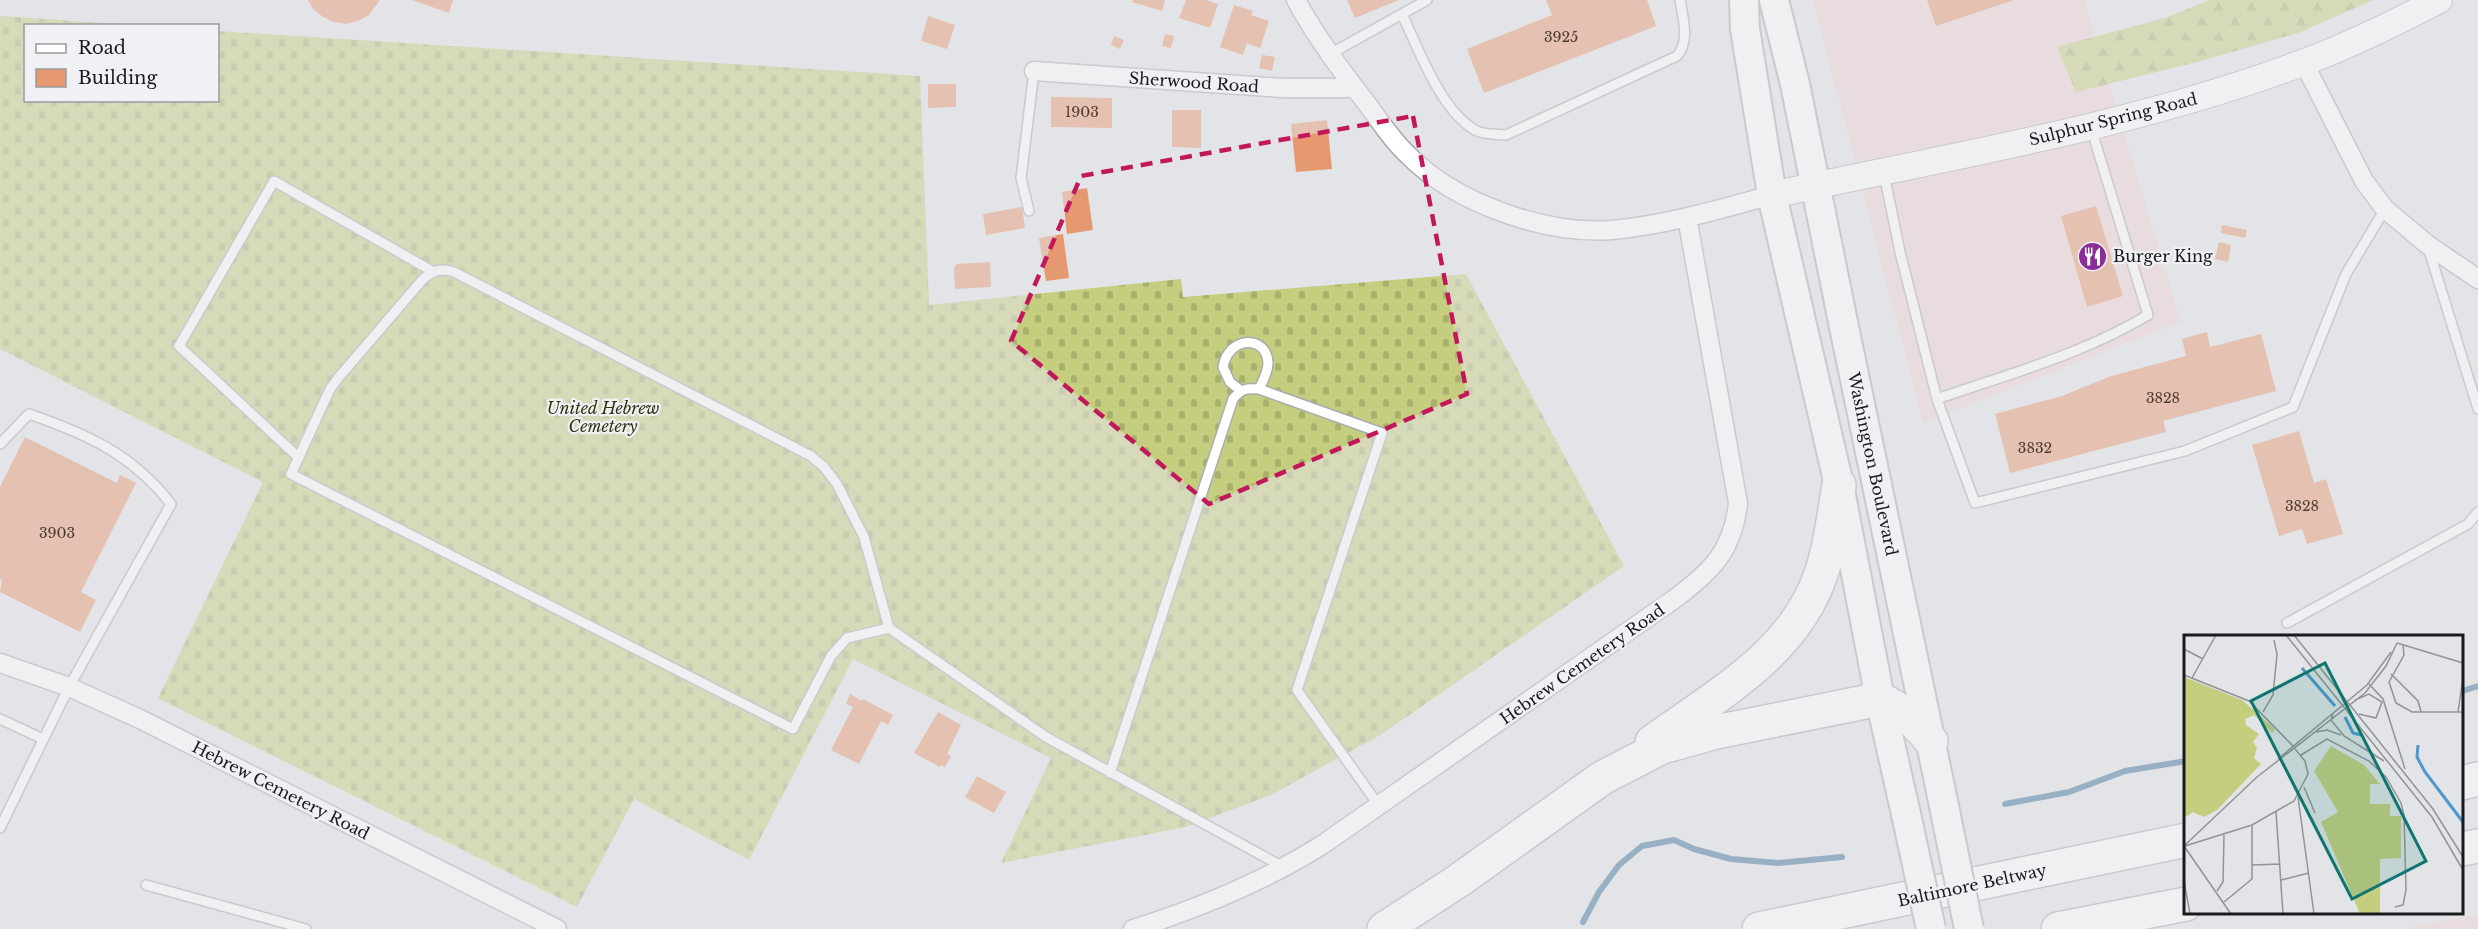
<svg xmlns="http://www.w3.org/2000/svg" width="2478" height="929" font-family="'Libre Baskerville',serif">
<defs>
<pattern id="forest-firs" width="22" height="20" patternUnits="userSpaceOnUse" patternTransform="scale(1.5)"><rect width="22" height="20" fill="#c5ce7f"/><path d="M5 1l3.5 6h-7zM16 11l3.5 6h-7z" fill="#a9b06d"/></pattern>
<pattern id="cemetery-stones" width="16" height="16" patternUnits="userSpaceOnUse" patternTransform="scale(1.5)"><rect width="16" height="16" fill="#c5ce7f"/><path d="M2 7V4a2 2 0 0 1 4 0v3zM10 15v-3a2 2 0 0 1 4 0v3z" fill="#a9b06d"/></pattern>
</defs>
<rect width="100%" height="100%" fill="#e3e4e7"/>
<!-- commercial -->
<path fill="#eed3d3" d="M1813,0h271l97,322 -258,101z
M2478,914v15h-76z"/>
<!-- forest -->
<path fill="url(#forest-firs)" d="M2209,0h164l-75,33 -101,29 -121,30 -19,-45 111,-30z"/>
<!-- cemetery -->
<path fill="url(#cemetery-stones)" d="M0,16l133,9 -107,1v74h192v-69l702,45 9,229 252,-26 2,18 283,-23 158,292 -242,168 -109,60 -87,33 -185,36 50,-105 -198,-99 -104,201 -115,-61 -57,108 -419,-209 105,-216 -263,-133z"/>
<g fill="none" stroke-linecap="round" stroke-linejoin="round">
<!-- stream -->
<path stroke="#3d7298" stroke-width="6" d="M2462,691l16,-5
M2005,804l64,-12 56,-21 61,-10
M1583,922l16,-30 20,-27 23,-19 32,-6 20,9 37,10 47,4 64,-6"/>
</g>
<!-- building -->
<path fill="#e69870" d="M308,0h72l-11,15 -11,6 -12,3 -12,-2 -11,-5 -10,-8z
M412,0h41l-4,13z
M1133,0h32l-3,11 -30,-9z
M1186,0h20l12,4 -8,24 -31,-10z
M1347,0h52l-44,18z
M1546,0h101l9,26 -172,67 -17,-44 85,-34z
M1927,0h87l-78,26z
M1234,5l19,6 -2,4 18,6 -9,27 -13,-5 -4,12 -23,-8z
M928,16l27,9 -8,24 -26,-8z
M1165,34l9,2 -3,12 -9,-2z
M1114,36l10,4 -4,9 -9,-4z
M1262,55l13,2 -3,14 -13,-3z
M928,84h28v23l-28,1z
M1051,97l61,1v30l-61,-1z
M1172,110h29v38l-29,-1z
M1327,120l5,49 -36,3 -5,-48z
M1087,188l6,42 -26,4 -5,-42z
M2096,206l27,90 -36,11 -26,-91z
M1022,207l3,21 -39,7 -3,-21z
M2222,225l25,5 -2,8 -24,-5z
M1063,234l6,44 -23,3 -7,-43z
M2219,242l12,3 -3,17 -13,-3z
M990,262l1,25 -36,2 -1,-22 3,-3z
M2207,332l3,15 51,-13 15,57 -113,30 3,11 -156,41 -15,-59 67,-18 49,-20 75,-20 -4,-17z
M2299,431l15,52 12,-4 17,55 -36,10 -5,-15 -23,7 -27,-91z
M25,437l92,46 3,-8 16,8 -55,109 15,8 -16,32 -80,-40 2,-12 -2,-1v-92z
M850,694l12,7 1,-2 30,16 -5,10 -7,-4 -22,43 -28,-14 22,-43 -7,-3z
M938,712l23,13 -14,29 4,2 -6,11 -4,-2 -1,2 -26,-14z
M977,776l29,16 -12,21 -29,-16z"/>
<g fill="none" stroke-linecap="round" stroke-linejoin="round">
<defs>
<path id="lane" d="M1402,14c16,34 39,97 73,116 8,5 22,4 31,5l171,-79c13,-14 6,-38 3,-56
M1330,54l97,-54
M1884,174l16,78 37,147 38,104 210,-52 108,-44 53,-133 39,-65
M1029,211l-8,-33 13,-107
M2428,247l50,162
M1240,390l-10,-8 -7,-15c6,-32 44,-32 45,-4 0,9 -5,18 -9,26
M1937,399c72,-25 146,-45 211,-84l-57,-187
M0,444l29,-30c58,20 103,40 142,90l-102,183 -69,141
M299,458l-120,-112 95,-165 158,90
M2287,623l181,-99 10,-12
M889,628l-42,10 -16,18 -38,73 -502,-255 39,-85 9,-12 84,-98c11,-9 17,-11 31,-7l357,184 13,11 13,17 27,53 25,91 157,109 237,130
M0,719l43,20
M1110,773l123,-374c8,-10 13,-11 26,-10l123,44 -85,257 82,116
M146,885l160,44"/>
<path id="street" d="M1296,0c21,39 48,74 75,109 11,16 23,33 37,46 47,48 137,80 204,75 55,-5 108,-21 160,-35
M2304,63l60,118 21,28 43,36 50,34
M1034,71l249,17h71
M0,663l69,24 71,32 417,210
M1133,929c67,-21 130,-47 189,-84l351,-245c38,-28 60,-49 65,-97l-51,-286"/>
<path id="secondary" d="M1772,195c178,-39 360,-68 530,-132 47,-17 93,-40 137,-63"/>
<path id="primary" d="M1744,0l1,29 27,166 67,290 41,214 26,115
M1774,0l21,84 49,243 100,479"/>
<path id="highway" d="M1652,742c66,-48 144,-89 170,-171 9,-27 12,-58 17,-86
M2462,783l16,-4
M2462,849l16,-3
M1384,929l74,-48 144,-103 60,-31 54,-15 164,-33c22,11 36,23 51,42
M1759,929l427,-89
M2058,929l128,-25"/>
</defs>
<!-- lane casing -->
<use href="#lane" stroke="#aaabae" stroke-width="12"/>
<!-- street casing -->
<use href="#street" stroke="#aaabae" stroke-width="21"/>
<!-- secondary casing -->
<use href="#secondary" stroke="#aaabae" stroke-width="28"/>
<!-- primary casing -->
<use href="#primary" stroke="#aaabae" stroke-width="32"/>
<!-- highway casing -->
<use href="#highway" stroke="#aaabae" stroke-width="36"/>
<!-- lane -->
<use href="#lane" stroke="#fff" stroke-width="9"/>
<!-- street -->
<use href="#street" stroke="#fff" stroke-width="18"/>
<!-- secondary -->
<use href="#secondary" stroke="#fff" stroke-width="26"/>
<!-- primary -->
<use href="#primary" stroke="#fff" stroke-width="28"/>
<!-- highway -->
<use href="#highway" stroke="#fff" stroke-width="33"/>
<defs>
<path id="primary-bridge" d="M1944,806l25,123
M1906,814l25,115"/>
</defs>
<!-- primary-bridge casing -->
<use href="#primary-bridge" stroke="#aaabae" stroke-width="32" stroke-linecap="butt"/>
<!-- primary-bridge -->
<use href="#primary-bridge" stroke="#fff" stroke-width="28"/>
</g>
<!-- marked area -->
<path d="M0 0H2478V929H0ZM1413,116l54,278 -258,110 -198,-163 70,-165z" fill="#e3e4e7" fill-opacity=".55" fill-rule="evenodd"/>
<path fill="none" stroke="#c2185b" stroke-width="4.5" stroke-dasharray="12 8" stroke-linejoin="round" d="M1413,116l54,278 -258,110 -198,-163 70,-165z"/>
<!-- icons -->
<defs>
<symbol id="restaurant-disc" viewBox="-11 -11 22 22"><circle r="9.5" fill="#8b2e98" stroke="#f0f1f4"/><path d="M-5-6h1v4h1v-4h1v4h1v-4h1v5L-1.5 .5V6h-2V.5L-5-1ZM5-6V6H3V1.5H1.5Q1.5-4 5-6Z" fill="#fff"/></symbol>
</defs>
<g fill-rule="evenodd">
<use href="#restaurant-disc" x="2076" y="240" width="33" height="33"/>
</g>
<g text-anchor="middle" dominant-baseline="central" stroke-width="4.5" stroke-linejoin="round" paint-order="stroke">
<!-- number labels -->
<g font-size="14" fill="#4c3a30">
<text x="1561" y="37">3925</text>
<text x="1082" y="112">1903</text>
<text x="2163" y="398">3828</text>
<text x="2035" y="448">3832</text>
<text x="2302" y="506">3828</text>
<text x="57" y="533">3903</text>
</g>
<!-- street labels -->
<g font-size="16" fill="#191a1b" stroke="#f0f1f4">
<text transform="translate(1194 82) rotate(4)">Sherwood Road</text>
<text transform="translate(2113 119) rotate(-14)">Sulphur Spring Road</text>
<text transform="translate(1873 464) rotate(78)">Washington Boulevard</text>
<text transform="translate(1582 664) rotate(-35)">Hebrew Cemetery Road</text>
<text transform="translate(281 790) rotate(27)">Hebrew Cemetery Road</text>
<text transform="translate(1972 885) rotate(-12)">Baltimore Beltway</text>
</g>
<!-- poi labels -->
<g font-size="16" fill="#191a1b" stroke="#f0f1f4" text-anchor="start">
<text x="2113" y="256">Burger King</text>
</g>
<!-- park labels -->
<g font-size="16" font-style="italic" fill="#30340f" stroke="#f0f1f4">
<text x="603" y="408">United Hebrew<tspan x="603" dy="18">Cemetery</tspan></text>
</g>
</g>
<!-- overview -->
<g transform="translate(2184 635)">
<rect width="279" height="279" fill="#e3e4e7"/>
<path d="M0,42l58,23 33,29 -3,4 -18,-18 -9,4 1,6 13,9 -6,8 4,6 -3,10 7,6 -44,46 -13,7 -11,-5 -9,6z" fill="#c5ce7f"/>
<path d="M147,111l33,19 16,19h-10v20h20v12h11v42l-21,1v55h-20l-39,-92 17,-10 -24,-41z" fill="#c5ce7f"/>
<path fill="none" stroke="#4d98cd" stroke-width="3" d="M118,33l33,38M161,82l8,16 8,2M234,110l-1,12 8,15 38,50"/>
<path fill="none" stroke="#929395" stroke-width="1.5" d="M102,0l146,182 31,53M110,0l139,174 30,48M213,8l66,20M219,10l1,10 -15,27 7,21 16,9h51M0,14l19,10M207,39l27,27 3,11M0,40l65,26 45,46M8,43l24,-43M185,49l14,15 22,70M171,65l14,-6 13,8 -6,16 -17,-4M79,77l10,-17 4,-41 -3,-14M274,77l5,-34M149,79l-2,6 13,16 40,25M132,97l11,-2 14,5M117,120l26,-16 42,22 17,16 15,26 3,12 2,75 -3,15 -8,2M94,124l89,-74 24,-33M120,152l11,26M114,162l16,117M92,177l7,102M0,211l47,68M0,211l73,-69 108,-84 21,-27 11,-23M1,211l67,-21 42,-24 14,-27 -3,-13 -10,-12M68,230l28,-1M97,245l28,-7M0,246l6,33M33,256l6,-9 1,-47M40,267l28,-23v-54"/>
<path fill="#0f766e" fill-opacity="0.15" stroke="#0f766e" stroke-width="3" d="M141,28l101,198 -74,38 -101,-198z"/>
<rect width="279" height="279" fill="none" stroke="#191a1b" stroke-width="3"/>
</g>
<!-- legend -->
<rect x="24" y="24" width="195" height="78" fill="#f0f1f4" stroke="#9a9b9d" stroke-width="1.5"/>
<rect x="36" y="44" width="30" height="9" fill="#ffffff" stroke="#9a9b9d" stroke-width="1.5"/>
<text x="78" y="54" font-size="18" fill="#191a1b">Road</text>
<rect x="36" y="69" width="30" height="18" fill="#e69870" stroke="#9a9b9d" stroke-width="1.5"/>
<text x="78" y="84" font-size="18" fill="#191a1b">Building</text>
</svg>
